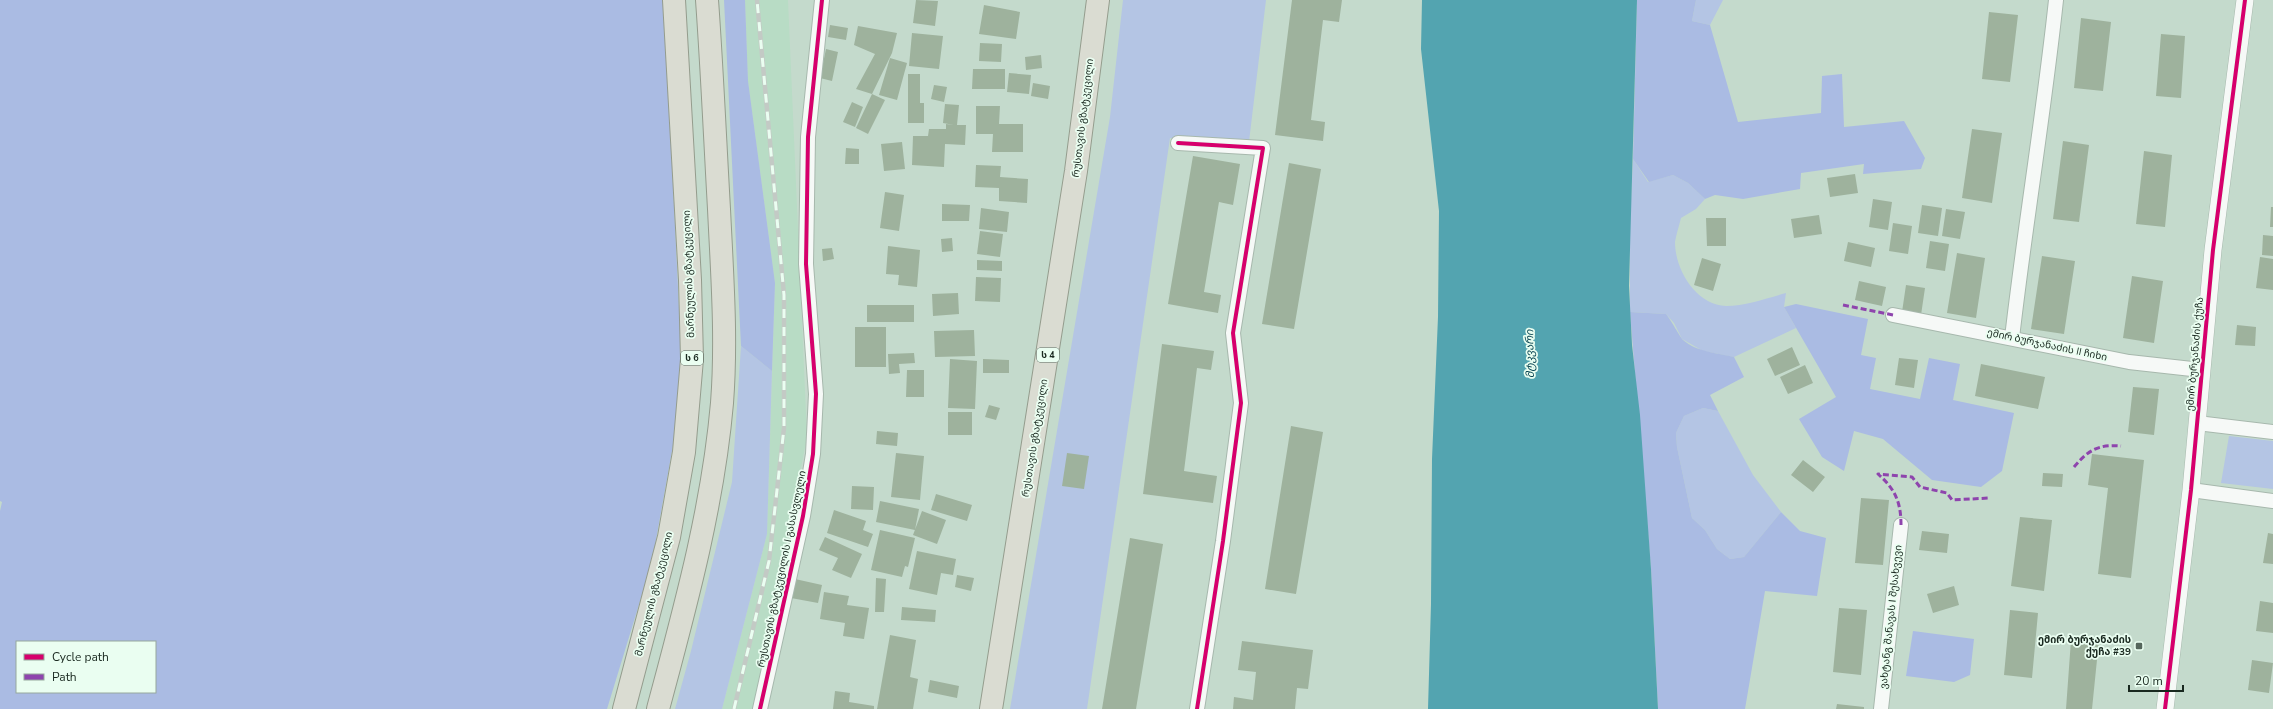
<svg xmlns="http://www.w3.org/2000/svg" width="2273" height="709" font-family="'Nunito Sans','Noto Sans Georgian',sans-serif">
<rect width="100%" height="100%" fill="#c4dacc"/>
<!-- built -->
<path fill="#b8dcc5" d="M745,0h43l19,437 -53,272h-32l45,-175 8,-251 -27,-202z"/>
<!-- green -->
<path fill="#b4c5e4" d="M1123,0h143l-18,150 -78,-12 -83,571h-77l100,-592z
M1696,0h27l-13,25 -18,-4z
M1633,159l15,23 25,-7 15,8 17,16 -9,10 -15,9c-2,8 -5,17 -6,24 0,28 21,63 51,64 20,0 41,-8 60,-13l-2,14 12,21 -62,29 -31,-6 -21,-12 -8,-16 -8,-9 -36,-2v-91z
M741,346l31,25 -5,163 -45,175h-47l16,-58 41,-169z
M1703,408l15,3 35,64 28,37 -37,45 -14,2 -13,-10 -12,-19 -13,-12 -15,-71 -1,-14 8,-17z
M2229,436l44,5v48l-52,-6z"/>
<!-- forest -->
<path fill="#aabbe3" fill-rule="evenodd" d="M0,0h664l19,390 -31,172 -45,147h-607v-198l2,-9 -2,-1zM17,642h138v50h-138z
M724,0h21l3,81 27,202 -3,88 -31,-25z
M1637,0h59l-4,21 18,4 28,97 83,-9 1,-37 20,-2 2,53 60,-6 21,37 -4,11 -58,5 1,-10 -63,9 -1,16 -57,10 -28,-4 -10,4 -17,-16 -15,-8 -24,7 -16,-23z
M1796,304l72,15 -7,36 15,3 -6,31 50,10 9,-41 31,6 -7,36 61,13 -12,58 -21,16 -49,-7 -49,-41 -29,-8 -10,40 -22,-14 -23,-38 37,-22 -52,-90z
M1630,312l36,2c5,6 14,23 17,26 14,12 34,13 51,17l10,20 -34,18 8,16 -15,-3 -19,8 -8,17 1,14 15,71 13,12 12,19 13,10 14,-2 37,-45 19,19 26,7 -9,58 -52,-5 -20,118h-87l-7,-140z
M1913,631l61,8 -4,36 -16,7 -48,-6z"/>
<!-- water -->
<path fill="#53a4b0" d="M1422,0h215l-8,286 3,59 8,70 11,154 7,140h-230l3,-105 1,-145 6,-142 1,-106 -18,-162z"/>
<!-- building -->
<path fill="#9eb29d" d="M916,0l22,1 -3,25 -22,-3z
M1292,0h50l-3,22 -16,-2 -12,100 14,2 -2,19 -48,-6z
M984,5l36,7 -4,27 -37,-5z
M1989,12l29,3 -8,67 -28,-3z
M2081,18l30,4 -8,69 -29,-3z
M830,25l18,3 -2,12 -18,-3z
M858,26l39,7 -5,20 -20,41 -16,-5 19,-35 -21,-9z
M912,33l31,3 -4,33 -30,-3z
M2161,34l24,2 -4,62 -25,-2z
M980,43l22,1 -1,18 -22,-1z
M826,49l12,3 -6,29 -12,-3z
M1041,55l1,13 -16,2 -1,-13z
M890,58l17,5 -10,37 -18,-5z
M973,69h32v20h-33z
M1009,73l22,2 -2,19 -22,-2z
M908,74h12v29h4v20h-16z
M1033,83l17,3 -2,13 -17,-3z
M934,85l13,2 -3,15 -13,-3z
M872,94l13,6 -17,34 -12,-6z
M852,102l11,5 -8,20 -12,-5z
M945,104l14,1 -2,20h9l-1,20 -20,-1 -1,23 -32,-2 1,-29h15l1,-7h17v-5l8,1 -11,-2z
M976,106h24l-1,18h24v28h-31l1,-18h-17z
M1972,129l30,4 -10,70 -30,-5z
M2063,141l26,4 -10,77 -26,-3z
M902,142l3,27 -21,2 -3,-27z
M846,148l13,1v15h-14z
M2144,151l28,4 -7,72 -29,-3z
M1193,156l47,8 -7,41 -14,-3 -15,90 17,3 -3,18 -50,-9z
M1289,163l32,6 -27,160 -32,-5z
M976,165l25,1 -1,11 28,2 -1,24 -28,-2v-13l-24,-1z
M1855,174l3,19 -28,4 -3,-19z
M885,192l19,3 -5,36 -19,-3z
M1873,199l19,3 -4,28 -19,-3z
M942,204l28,1 -1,16h-27z
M1922,205l20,3 -4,28 -20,-3z
M2271,207h2v20h-3z
M981,208l28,4 -2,20 -28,-3z
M1946,209l19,3 -5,27 -18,-3z
M1819,215l3,19 -28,4 -3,-19z
M1706,218h20v28h-19z
M1893,223l19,3 -4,28 -19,-3z
M980,231l23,3 -3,23 -23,-3z
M2263,235l10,1v20l-11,-1z
M952,238l1,13 -11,1 -1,-13z
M1930,241l19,3 -4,27 -19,-3z
M1848,242l27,6 -4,19 -27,-6z
M888,246l32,4 -3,37 -19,-2 1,-10 -13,-1z
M832,248l2,11 -11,2 -1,-12z
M1957,253l28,5 -9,60 -29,-5z
M2042,256l33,5 -11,73 -33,-5z
M2260,257l13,2v31l-17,-2z
M1702,258l19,6 -8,27 -19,-6z
M977,260l25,1v10l-25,-1z
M2132,276l31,5 -9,62 -31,-5z
M976,277l25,1 -1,24 -25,-1z
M1859,281l27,6 -4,19 -27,-6z
M1906,285l19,3 -4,27 -19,-3z
M958,293l1,21 -26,2 -1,-22z
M867,305h47v17h-47z
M2237,325l19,2 -1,19 -20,-1z
M855,327h31v40h-31z
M974,330l1,26 -40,1 -1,-26z
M1162,344l52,7 -3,19 -14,-2 -13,103 33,5 -4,27 -70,-9z
M1792,347l8,18 -25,11 -8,-17z
M914,353l1,10 -16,1 1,9 -11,1 -1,-20z
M1899,358l19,2 -4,28 -19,-3z
M950,359l27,2 -2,48 -27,-1z
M983,359l26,1v13h-26z
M1981,364l64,13 -7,32 -63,-13z
M1805,365l8,18 -25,11 -8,-17z
M907,370h17v27h-18z
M2133,387l26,2 -5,46 -26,-3z
M989,405l11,3 -4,12 -11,-3z
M948,412h24v23h-24z
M1291,426l32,6 -27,162 -31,-5z
M877,431l21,2 -1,13 -21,-2z
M896,453l28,3 -4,44 -29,-3z
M1067,453l22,3 -5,33 -22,-3z
M2092,454l52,6 -13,118 -33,-4 10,-86 -20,-3z
M1803,460l22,17 -12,15 -22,-17z
M2043,473l20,1 -1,13 -20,-1z
M852,486l22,1 -1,23 -22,-1z
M936,494l36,11 -5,16 -36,-11z
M1861,498l28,2 -6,65 -28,-2z
M880,501l39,8 -4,21 -39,-8z
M834,510l32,11 -3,9 10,4 -5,13 -41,-14z
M922,511l24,9 -9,24 -24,-9z
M2020,517l32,3 -8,71 -33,-5z
M880,530l35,8 -7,29 -3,-1 -3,11 -31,-7z
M1922,531l27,3 -2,19 -28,-3z
M2268,533l5,1v30l-10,-1z
M825,537l37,17 -11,24 -19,-8 6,-12 -19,-8z
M1130,538l33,6 -27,165h-34z
M917,551l39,8 -3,16 -12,-2 -4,22 -28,-6z
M957,575l17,3 -3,13 -16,-4z
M876,578l10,1 -2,33h-9z
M795,579l27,6 -4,18 -27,-5z
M1954,586l5,19 -26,8 -6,-19z
M824,592l25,4 -2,9 22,3 -5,31 -21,-3 2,-13 -25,-4z
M2260,601l13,2v30l-17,-2z
M902,607l34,3 -1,12 -34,-2z
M1839,608l28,2 -6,65 -28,-3z
M2010,610l28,3 -6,65 -28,-3z
M890,635l26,5 -6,37 8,2 -5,30h-36z
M2071,640h28l-7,69h-26z
M1242,641l71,9 -5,39 -11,-1 -2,21h-62l1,-12 19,3 3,-28 -18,-2z
M2252,660l21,3 -4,30 -21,-3z
M930,680l29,6 -2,12 -29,-6z
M835,691l15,2 -1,9 25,4v3h-41z
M1837,704l27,3v2h-28z"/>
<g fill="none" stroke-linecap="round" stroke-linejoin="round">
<defs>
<path id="minor" d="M1178,143l85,5 -30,185 8,70 -18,138 -26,168
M1893,315l236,47 72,8
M2012,338c13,-113 32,-225 44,-338
M2197,423l76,9
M2191,490l82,11
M760,709l43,-193 10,-62 3,-60 -10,-130 2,-127 14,-137
M1881,709l20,-184"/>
<path id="tertiary" d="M2165,709l26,-219 22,-240 32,-250"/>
<path id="trunk" d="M624,709l45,-172 15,-85 8,-93 -2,-79 -16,-280
M658,709c27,-101 55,-202 64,-306 5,-65 0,-130 -3,-194 -4,-70 -7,-140 -12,-209
M991,709l85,-538 22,-171"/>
</defs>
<!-- minor casing -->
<use href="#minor" stroke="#a7b8ad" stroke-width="16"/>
<!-- tertiary casing -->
<use href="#tertiary" stroke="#a7b8ad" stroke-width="18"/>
<!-- trunk casing -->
<use href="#trunk" stroke="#949c8d" stroke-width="24"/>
<!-- minor -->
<use href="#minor" stroke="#f6f9f7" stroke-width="14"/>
<!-- tertiary -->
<use href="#tertiary" stroke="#f6f9f7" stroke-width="17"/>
<!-- trunk -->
<use href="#trunk" stroke="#dadcd2" stroke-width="22"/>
<defs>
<path id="rail" d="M734,709l35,-148 15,-133v-133l-27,-295"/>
</defs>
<!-- rail casing -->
<use href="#rail" stroke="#c3cac5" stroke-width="4.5"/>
<!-- rail -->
<use href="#rail" stroke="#eafef1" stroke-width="3" stroke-dasharray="9" stroke-linecap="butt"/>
<!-- quiet -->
<path stroke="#8e44ad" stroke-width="3" stroke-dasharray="6 3" stroke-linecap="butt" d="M1843,305l50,10
M2074,467c14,-17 25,-23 47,-21
M1901,525c0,-23 -6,-36 -23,-51l34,3 8,10 27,6 5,7 37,-2"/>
<defs>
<path id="cycleway" d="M1178,143l85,5 -30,185 8,70 -18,138 -26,168
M760,709l43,-193 10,-62 3,-60 -10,-130 2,-127 14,-137
M2165,709l26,-219 22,-240 32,-250"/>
</defs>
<!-- cycleway casing -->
<use href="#cycleway" stroke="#eafef1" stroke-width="6"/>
<!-- cycleway -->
<use href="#cycleway" stroke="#d6006c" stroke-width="4"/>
</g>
<!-- markers -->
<rect fill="#55665c" stroke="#eafef1" stroke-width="1.5" x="2135" y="642" width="8" height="8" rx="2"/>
<g text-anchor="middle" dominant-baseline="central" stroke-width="3.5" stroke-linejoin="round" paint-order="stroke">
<!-- shield labels -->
<g fill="#eafef1" stroke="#58685e" stroke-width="1">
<rect x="1037" y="348" width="22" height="14" rx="3"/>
<rect x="681" y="351" width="22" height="14" rx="3"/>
</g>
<g font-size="9" font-weight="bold" fill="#19281f">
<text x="1048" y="355">ს 4</text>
<text x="692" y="358">ს 6</text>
</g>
<!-- street labels -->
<g font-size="10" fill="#19281f" stroke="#eafef1">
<text transform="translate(1083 118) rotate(-83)">რუსთავის გზატკეცილი</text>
<text transform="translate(689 274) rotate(-92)">მარნეულის გზატკეცილი</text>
<text transform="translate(2047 345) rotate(12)">ემირ ბურჯანაძის II ჩიხი</text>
<text transform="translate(2195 354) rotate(-85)">ემირ ბურჯანაძის ქუჩა</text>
<text transform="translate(1035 438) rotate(-81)">რუსთავის გზატკეცილი</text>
<text transform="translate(782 569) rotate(-78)">რუსთავის გზატკეცილის I გასასვლელი</text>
<text transform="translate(654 594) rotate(-76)">მარნეულის გზატკეცილი</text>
<text transform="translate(1891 617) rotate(-84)">ვახტანგ შანავას I შესახვევი</text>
</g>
<!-- poi labels -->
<g font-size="10" font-weight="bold" fill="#19281f" stroke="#eafef1" text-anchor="end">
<text x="2131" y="640">ემირ ბურჯანაძის<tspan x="2131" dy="12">ქუჩა #39</tspan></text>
</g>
<!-- water labels -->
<g font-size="11" font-style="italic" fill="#0a4653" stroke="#eafef1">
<text transform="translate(1530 354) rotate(-91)">მტკვარი</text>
</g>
</g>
<!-- legend -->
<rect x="16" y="641" width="140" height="52" fill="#eafef1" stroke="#96a89d"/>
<rect x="24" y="654" width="20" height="6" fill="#d6006c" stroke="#96a89d"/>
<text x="52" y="661" font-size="12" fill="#19281f">Cycle path</text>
<rect x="24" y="674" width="20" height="6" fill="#8e44ad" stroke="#96a89d"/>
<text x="52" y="681" font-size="12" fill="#19281f">Path</text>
<!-- scale -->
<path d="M2129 685v6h54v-6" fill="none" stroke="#19281f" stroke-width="2"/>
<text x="2135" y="685" font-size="12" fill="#19281f" stroke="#eafef1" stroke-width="3" paint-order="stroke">20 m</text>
</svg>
